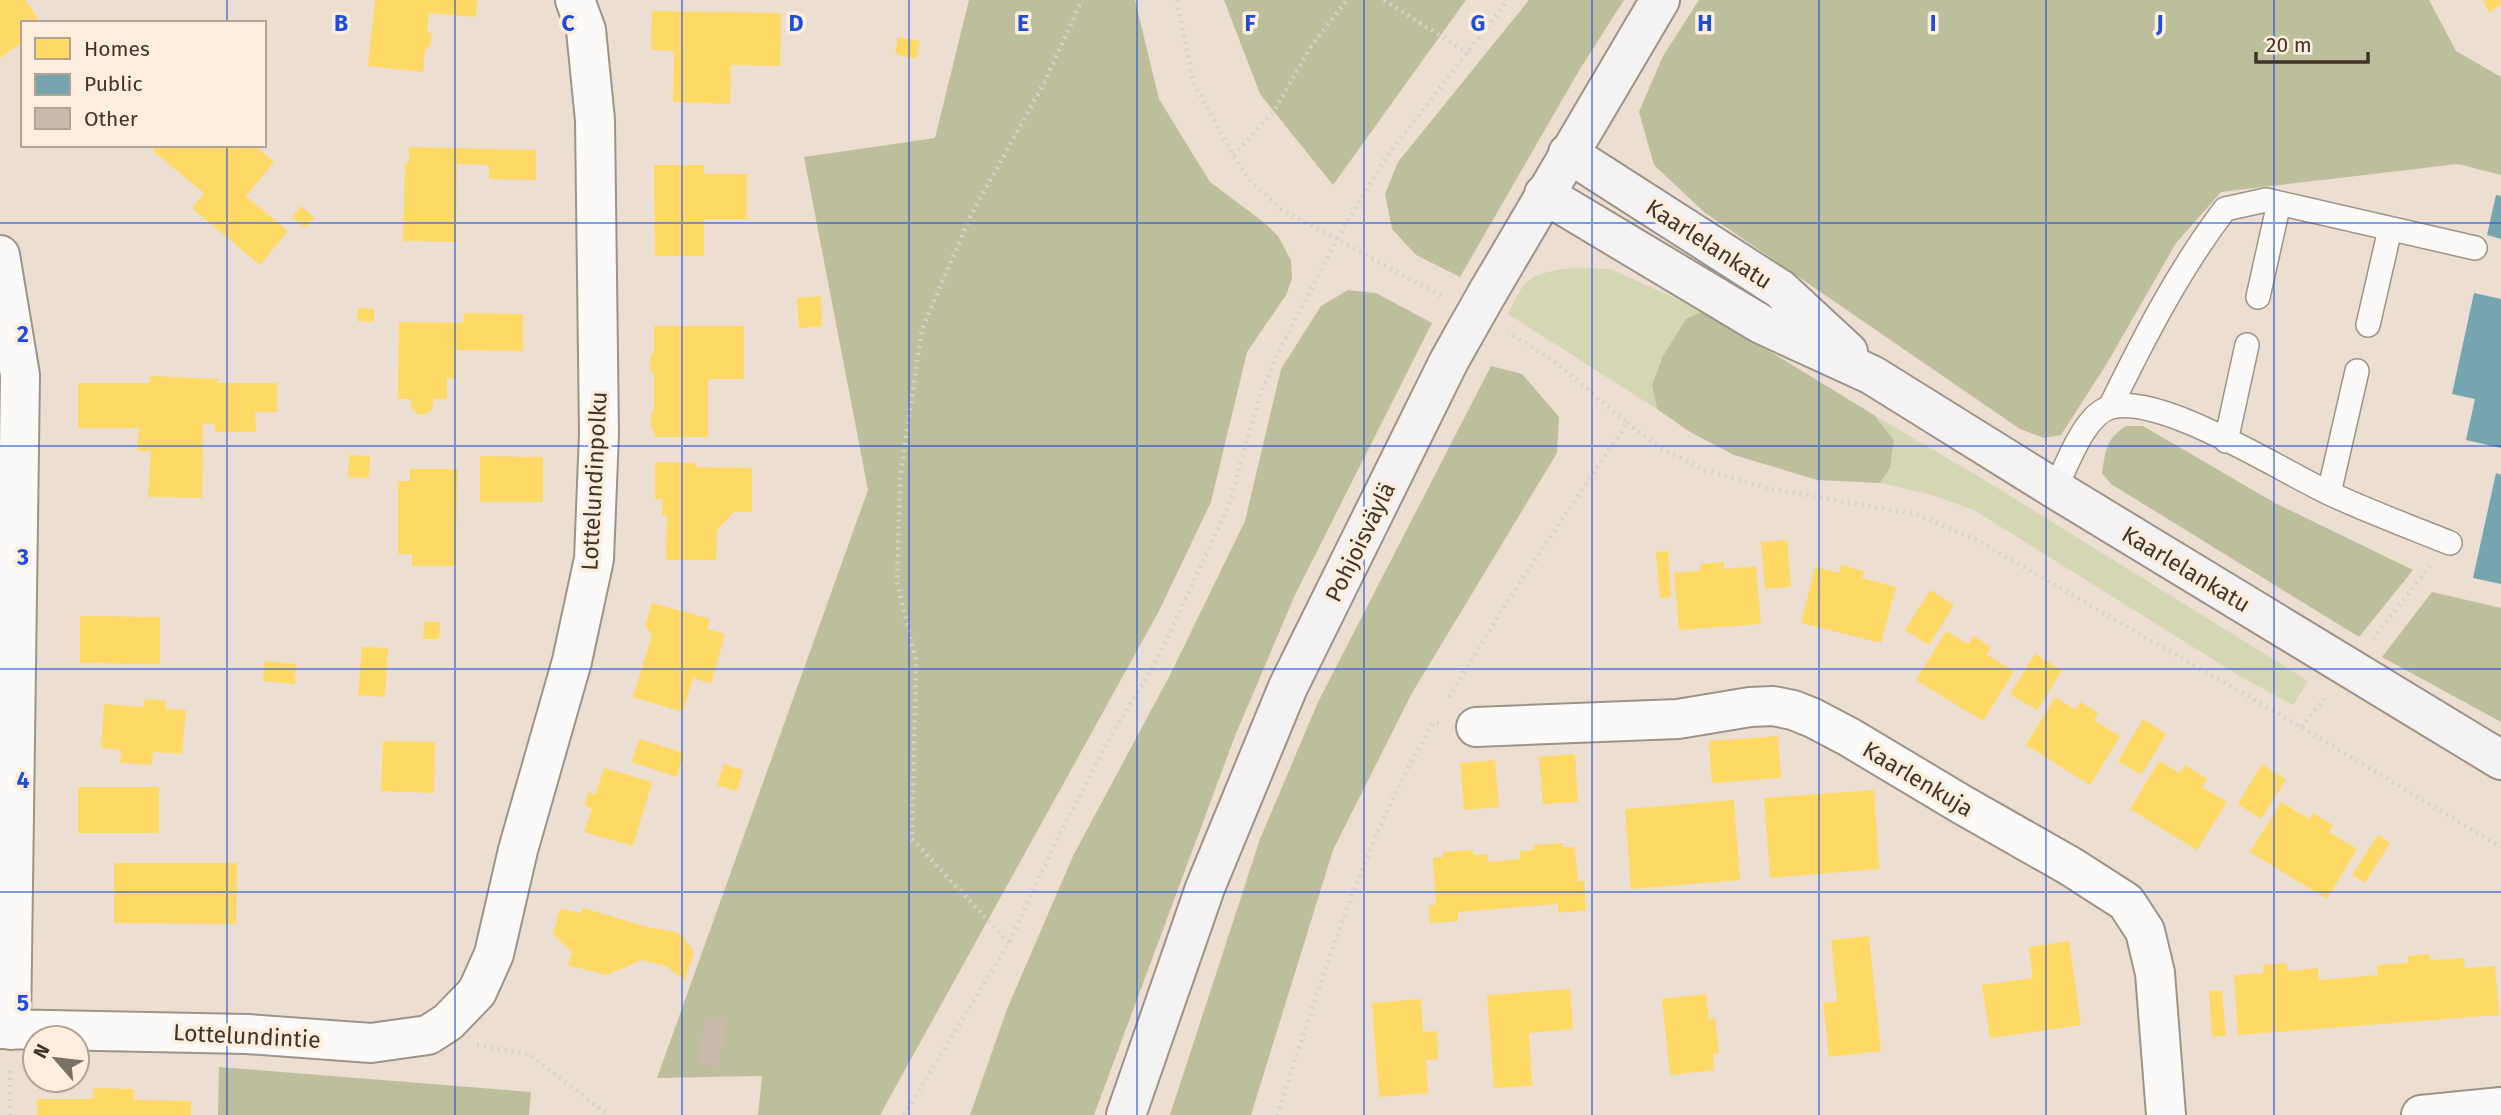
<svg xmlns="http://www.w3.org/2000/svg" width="2501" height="1115" font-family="'Fira Sans',sans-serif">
<rect width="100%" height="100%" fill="#ecded0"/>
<!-- green -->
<path fill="#d4d6b4" d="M1571,268l39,1 94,42 -52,74 5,24 -149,-95c17,-37 22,-40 63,-46z
M1874,415l112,66 322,200 -15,24 -55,-30 -264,-165 -45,-16 -49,-11 10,-15 4,-27z"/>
<!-- forest -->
<path fill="#bdbf9c" d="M969,0h166l24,99 51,83 56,42 12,12 13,24 1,19 -6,16 -39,57 -36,150 -52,109 -279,504h-122l4,-39 -105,2 211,-588 -64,-333 131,-19z
M1224,0h242l-133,185 -73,-91z
M1529,0h95l-44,69 -120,208 -44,-22 -24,-26 -7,-35 13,-32z
M1699,0h730l27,51 45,26v98l-43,-11 -237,28 -45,51 -70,122 -45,70 -17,3 -24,-9 -316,-217 -50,-47 -15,-53 24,-56z
M1348,290l28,3 56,30 -137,272 -60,141 -141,379h-124l37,-106 66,-153 98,-183 74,-152 36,-152 40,-63z
M1704,311l170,104 20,25 -4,28 -10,15 -63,-3 -83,-25 -44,-23 -33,-23 -5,-24 11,-29 23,-37z
M1491,366l31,8 37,43 -2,36 -145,240 -79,157 -82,265h-81l90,-276 58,-137z
M2126,426h17l132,77 138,67 -54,67 -248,-153 -9,-11c4,-23 3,-33 24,-47z
M2432,592l69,16v114l-119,-65z
M219,1067l312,25 -2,23h-311z"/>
<!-- homes -->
<path fill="#ffd966" d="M0,0h25l16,23h-18v19l-23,16z
M375,0h102l-1,17 -47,-4 -2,17 5,5 -2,11 -5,5 -2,21 -55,-6z
M2483,0h18v4l-12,9z
M652,11l129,2 -1,53 -49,-1 -1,39 -57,-2 1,-51 -23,-1z
M898,37l22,4 -4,18 -21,-5z
M158,145h96l20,17 -28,34 42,35 -28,34 -68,-57 12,-15 -51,-42z
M409,147l127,3v30l-47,-1v-14l-32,-1 -1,78 -53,-1 2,-78h4z
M654,165h50v9h43v45h-43v37h-49z
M301,206l13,11 -9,11 -13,-11z
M821,296l1,30 -23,2 -2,-30z
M358,308l16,1v13l-17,-1z
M464,313l59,1v37l-67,-1v29l-9,-1v21h-14v9l-6,6h-10l-6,-6v-9h-13l1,-77 64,1z
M654,326h90v53h-36v58h-54l1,-4 -4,-5v-14l3,-4v-37l-4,-3 1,-15 3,-3z
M150,376l68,3v4h59v29h-22l1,20h-41v-7l-12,-2 -1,75 -54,-1 3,-46h-14l2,-23h-61v-45h72z
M349,455l21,1 -1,22 -21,-1z
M480,456l63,1v45h-63z
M655,462l41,1v4l56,1v44h-18l-17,18 -1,30h-50l1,-45h-5l1,-16h-8z
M410,469h48l-3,97h-43v-12h-14v-73h12z
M1787,540l4,47 -26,2 -4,-47z
M1668,551l3,46 -11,1 -4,-46z
M1724,562v7l32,-3 5,58 -82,6 -5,-57 26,-2v-7z
M1841,565l23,6 -2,7 34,9 -15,56 -80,-20 14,-56 24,6z
M1930,590l24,15 -25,40 -24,-15z
M652,603l58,16 -3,10 18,5 -14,50 -18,-6 -10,34 -50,-15 19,-62 -7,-9z
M80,616l80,1v47l-80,-1z
M424,622h16l-1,17h-16z
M1946,631l22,13 5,-8 18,11 -5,7 28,17 -31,50 -67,-41z
M362,647l26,1 -3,49 -27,-2z
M2035,654l27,16 -25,40 -27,-16z
M265,661l31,3 -1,20 -32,-3z
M2055,697l21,13 5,-8 17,11 -4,7 26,16 -30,49 -64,-40z
M145,699l21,2 -1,8 21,1 -4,44 -29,-2 -1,13 -32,-2 1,-13 -20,-2 3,-44 40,3z
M2143,719l23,15 -25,41 -23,-14z
M1778,736l3,42 -69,5 -3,-42z
M639,739l45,14 -7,24 -45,-15z
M383,741l52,1 -1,51 -53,-2z
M1575,754l3,48 -35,2 -4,-47z
M1495,760l4,47 -35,3 -4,-47z
M2159,761l21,12 5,-8 22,14 -5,8 25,15 -30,48 -67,-41z
M724,764l19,6 -6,21 -20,-6z
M2262,764l24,16 -25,39 -23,-15z
M604,768l48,14 -19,64 -49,-14 8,-24 -7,-2 3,-14 8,2z
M78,787h81v46h-81z
M1874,790l5,79 -109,9 -6,-80z
M1734,800l6,80 -109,9 -6,-80z
M2281,802l28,17 4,-6 20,12 -4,7 28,17 -30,50 -77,-47z
M2378,835l12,8 -25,40 -13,-8z
M1563,843v4h12l3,34h6l2,29 -28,3v-9l-100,8v9l-28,2 -1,-18h7l-3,-47 10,-1v-5l30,-2v5l14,-1 1,8 32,-3v-8l14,-1 -1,-5z
M114,863h123l-1,61 -122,-1z
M583,908l68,20 21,3 10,4 12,17 -9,28 -19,-14 -24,-6 -36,15 -38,-10 4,-13 -19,-18 7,-25 21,4z
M1869,936l12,115 -52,6 -6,-54 14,-2 -6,-61z
M2069,941l12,84 -91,13 -8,-53 51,-7 -4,-31z
M2429,954l1,6 34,-2 1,10 30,-2 4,49 -261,20 -4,-60 29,-2v-8l24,-2v8l31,-3 1,12 59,-5 -1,-10 31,-2v-7z
M1570,989l3,40 -44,4 3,53 -38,2 -7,-93z
M2222,990l4,46 -14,1 -3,-46z
M1706,994l3,26 6,-1 4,35h-6l1,16 -44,5 -8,-76z
M1421,999l2,33 14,-1 1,28 -12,1 2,33 -49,4 -7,-94z
M94,1088l40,1v11l57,1v14h-154v-16h56z"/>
<!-- public -->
<path fill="#76a5af" d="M2496,195l5,1v43l-14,-4z
M2474,293l27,6v149l-35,-8 9,-41 -23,-5z
M2496,473l5,2v109l-28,-6z"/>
<!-- building -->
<path fill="#c7baab" d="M704,1017l21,2 -5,48 -21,-3z"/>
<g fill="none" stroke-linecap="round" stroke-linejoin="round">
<defs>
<path id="service" d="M2258,297l21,-94
M2368,325l22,-96
M2110,407c34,-69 68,-136 115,-198l41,-9 209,48
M2226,441l21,-96
M2055,489c12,-23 29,-75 56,-82 52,-13 170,64 220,87 39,18 79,33 119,49
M2329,493l28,-122"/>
<path id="minor" d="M0,255l20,120 -9,655
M1476,727l202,-8 72,-12 23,-1 20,4 20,8 36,19 112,67 109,62 56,36 19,29 10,42 11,142
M0,1029l247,5 124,9 57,-8 20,-13 29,-30 17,-38 24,-104 54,-189 22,-102 5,-125 -4,-314 -9,-90 -11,-30
M2421,1115l80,-8"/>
<path id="secondary" d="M1568,153l212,136 68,63
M1544,194l217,130 111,51 183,114 446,271
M1488,292l172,-292
M1126,1115l79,-227 83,-201 161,-326 14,-25"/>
</defs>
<!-- service casing -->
<use href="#service" stroke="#9d9388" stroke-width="26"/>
<!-- minor casing -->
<use href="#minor" stroke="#9d9388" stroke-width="42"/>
<!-- secondary casing -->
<use href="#secondary" stroke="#9d9388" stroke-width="42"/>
<!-- path -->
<path stroke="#d6d2ce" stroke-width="4.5" stroke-dasharray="2 5" stroke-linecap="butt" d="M1384,0l85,54
M1233,155l41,-44 36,-63 37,-48
M1441,296l-104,-57 50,-83 121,-156
M1627,423l34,25 44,22 62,18 151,27 57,24 326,188 200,120
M2373,639l57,-73
M1449,697l56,-92 122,-182 -73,-62 -46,-29
M2301,727l24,-29
M1009,943l-97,-104 4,-178 -19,-80 3,-102 22,-150 49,-114 73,-132 38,-83
M477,1045l52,9 79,61
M10,1115v-48
M904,1115l105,-172 48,-104 50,-96 53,-89 69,-149 30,-106 17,-42 61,-118 -55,-29 -30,-27 -19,-28 -40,-73 -16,-82
M1277,1115c45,-133 84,-272 157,-393l5,1"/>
<!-- service -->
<use href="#service" stroke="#fcfaf8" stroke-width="23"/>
<!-- minor -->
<use href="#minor" stroke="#fcfaf8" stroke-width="38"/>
<!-- secondary -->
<use href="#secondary" stroke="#f4f2f3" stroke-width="38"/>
<defs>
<path id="secondary-bridge" d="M1463,336l25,-44"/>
</defs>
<!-- secondary-bridge casing -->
<use href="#secondary-bridge" stroke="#9d9388" stroke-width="42" stroke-linecap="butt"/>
<!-- secondary-bridge -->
<use href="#secondary-bridge" stroke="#f4f2f3" stroke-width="38"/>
</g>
<!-- grid -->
<path fill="none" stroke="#1d4ed8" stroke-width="2" stroke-opacity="0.55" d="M227,0v23M455,0v1115M682,0v1115M909,0v1115M1137,0v1115M1364,0v1115M1592,0v1115M1819,0v1115M2046,0v1115M2274,0v1115M227,145v970M0,223h2501M0,446h2501M0,669h2501M0,892h2501"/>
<g text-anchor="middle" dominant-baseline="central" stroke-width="7" stroke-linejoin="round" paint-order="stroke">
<!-- street labels -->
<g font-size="23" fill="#3e342a" stroke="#fdeddd">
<text transform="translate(1709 244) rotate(33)">Kaarlelankatu</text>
<text transform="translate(594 481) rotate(-87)">Lottelundinpolku</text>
<text transform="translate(1360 542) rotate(-64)">Pohjoisväylä</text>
<text transform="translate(2186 569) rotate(31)">Kaarlelankatu</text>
<text transform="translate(1918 779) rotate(31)">Kaarlenkuja</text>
<text transform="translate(247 1036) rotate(3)">Lottelundintie</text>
</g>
</g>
<g font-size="23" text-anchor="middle" font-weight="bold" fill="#1d4ed8" stroke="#fdeddd" stroke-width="7" stroke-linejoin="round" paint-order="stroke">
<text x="341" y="31">B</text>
<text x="568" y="31">C</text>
<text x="796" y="31">D</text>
<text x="1023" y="31">E</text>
<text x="1250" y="31">F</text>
<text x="1478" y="31">G</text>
<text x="1705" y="31">H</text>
<text x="1933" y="31">I</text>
<text x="2160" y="31">J</text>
<text x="23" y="342">2</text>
<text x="23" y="565">3</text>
<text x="23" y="788">4</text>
<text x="23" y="1011">5</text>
</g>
<!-- legend -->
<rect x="21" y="21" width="245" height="126" fill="#fdeddd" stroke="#b1a395" stroke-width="2"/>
<rect x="35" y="38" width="35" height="21" fill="#ffd966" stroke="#b1a395" stroke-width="2"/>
<text x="84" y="56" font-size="21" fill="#3e342a">Homes</text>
<rect x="35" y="74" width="35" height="21" fill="#76a5af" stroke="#b1a395" stroke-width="2"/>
<text x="84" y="91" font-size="21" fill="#3e342a">Public</text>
<rect x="35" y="108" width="35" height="21" fill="#c7baab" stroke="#b1a395" stroke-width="2"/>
<text x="84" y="126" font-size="21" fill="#3e342a">Other</text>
<!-- north arrow -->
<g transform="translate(56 1059) rotate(298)"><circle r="33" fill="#fdeddd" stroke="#b1a395" stroke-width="2"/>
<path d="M0-5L12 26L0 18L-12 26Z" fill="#7b7064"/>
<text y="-10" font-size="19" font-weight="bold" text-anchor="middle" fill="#3e342a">N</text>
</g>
<!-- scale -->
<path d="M2256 52v10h112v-10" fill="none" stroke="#3e342a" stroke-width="3.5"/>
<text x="2266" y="52" font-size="21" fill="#3e342a" stroke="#fdeddd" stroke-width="5" paint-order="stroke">20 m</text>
</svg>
